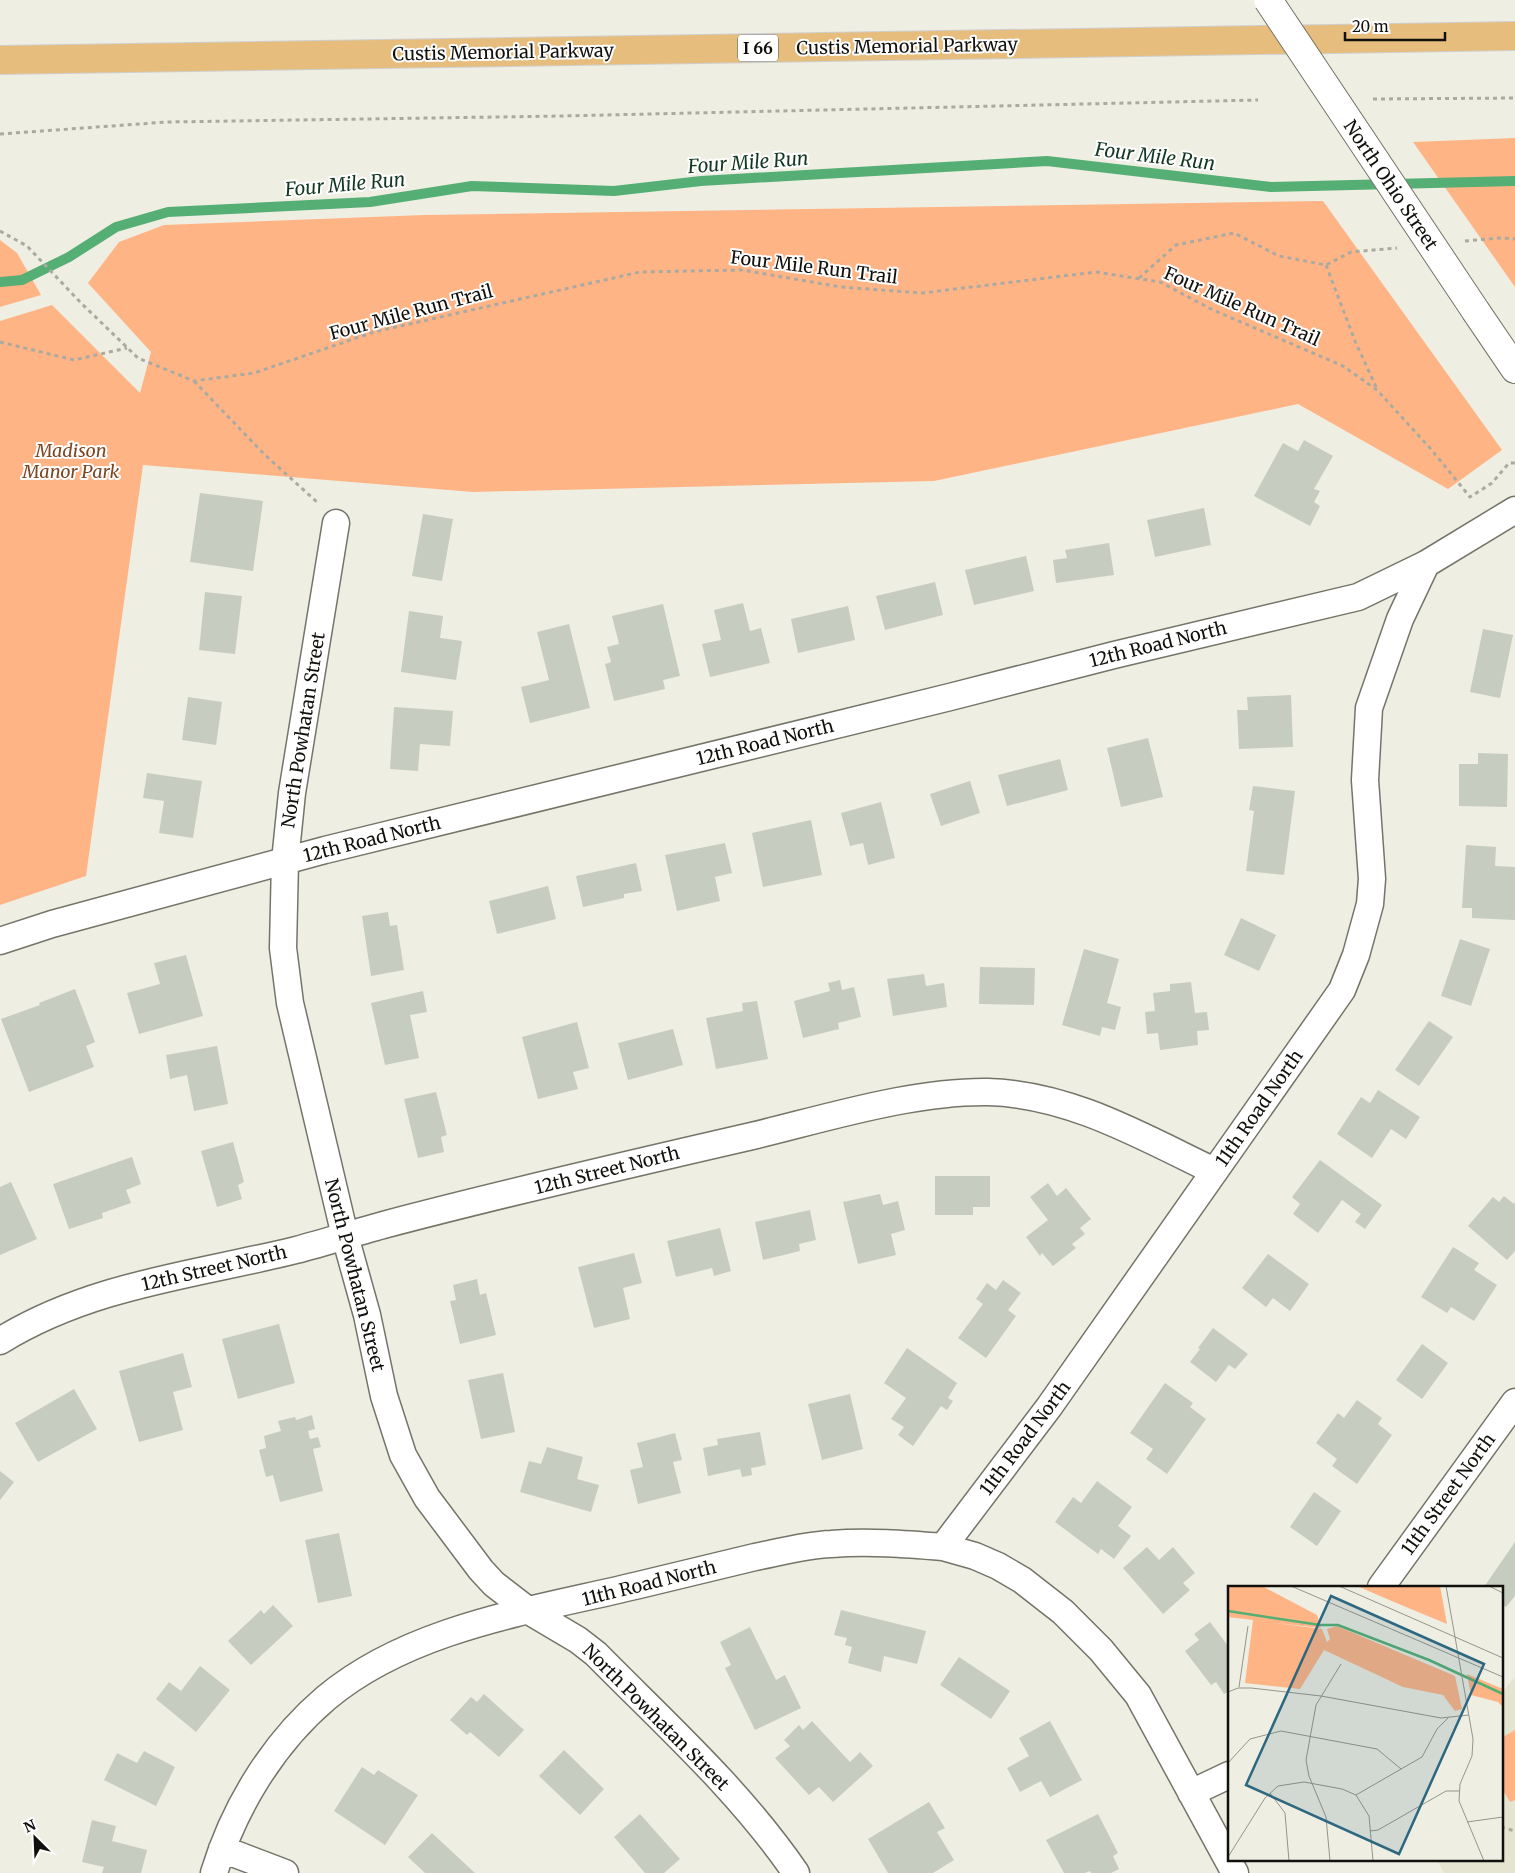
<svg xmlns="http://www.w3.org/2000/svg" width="1515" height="1873" font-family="Merriweather,serif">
<rect width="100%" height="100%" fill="#efeee2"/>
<!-- built -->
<path fill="#e5e4d0" d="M1515,1677v196h-71l-7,-14h64v-165z"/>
<!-- green -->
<path fill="#ffb486" d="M1515,138v149l-102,-145z
M1323,201l179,249 -54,39 -150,-85 -364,77 -461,11 -330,-27 -57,411 -86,29v-584l52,-16 88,88 11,-41 -63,-69 31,-41 45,-17 260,-10z
M0,240l17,13 24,42 -41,12z
M1515,1730v70l-5,2 -9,-15v-49z"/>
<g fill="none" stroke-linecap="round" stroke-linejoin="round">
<!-- stream -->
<path stroke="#55af75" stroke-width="10" d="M0,282l22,-2 47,-23 47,-30 52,-15 202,-10 102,-16 142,5 87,-10 346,-20 224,26 244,-6"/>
</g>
<!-- building -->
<path fill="#c7ccc1" d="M1304,440l29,16 -19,33 6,2 -6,11 6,4 -10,20 -56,-30 29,-53 15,8z
M200,493l63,8 -10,70 -63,-9z
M1204,508l7,37 -56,12 -8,-37z
M423,514l30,5 -11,62 -30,-5z
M1109,543l5,32 -58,8 -3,-23 14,-2 -2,-8z
M1026,556l8,35 -60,14 -9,-35z
M935,582l8,33 -58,15 -9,-34z
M205,592l37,4 -7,58 -36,-4z
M743,603l7,28 11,-3 9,35 -60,14 -8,-33 19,-4 -7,-30z
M663,604l17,72 -17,4 2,9 -51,12 -9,-37 6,-2 -4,-15 12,-3 -7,-28z
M848,606l7,34 -57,13 -7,-34z
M409,611l34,5 -3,22 22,3 -6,39 -55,-8z
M569,624l21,84 -60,15 -9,-36 28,-7 -12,-48z
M1483,629l30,6 -13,63 -30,-6z
M1291,695l2,52 -54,2 -2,-39h11l-1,-13z
M188,697l34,5 -6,43 -34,-5z
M394,707l59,4 -3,35 -30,-2 -2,27 -28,-2z
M1148,738l15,59 -42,10 -14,-59z
M1478,753l30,1 -1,53 -48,-1v-42h19z
M1060,759l8,31 -61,16 -9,-31z
M147,773l55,8 -9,57 -34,-5 5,-32 -21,-3z
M970,781l10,32 -39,13 -11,-32z
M1253,786l42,5 -11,84 -38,-4 8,-60 -5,-1z
M881,802l14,56 -27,7 -5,-22 -13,3 -9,-33z
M811,820l11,55 -59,12 -11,-54z
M725,843l7,30 -17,4 5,24 -43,10 -12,-56z
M1466,845l30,2 -1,19 20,1v53l-43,-2v-10h-10z
M636,863l6,28 -18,3v4l-41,9 -7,-31z
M548,886l8,33 -59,15 -8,-33z
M388,912l2,14 7,-1 7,45 -33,6 -9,-60z
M1241,918l35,17 -17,36 -35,-16z
M1460,939l30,10 -19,57 -30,-10z
M1084,949l35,10 -12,44 14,4 -6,23 -13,-3 -2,9 -38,-11z
M186,955l17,61 -64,18 -12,-41 33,-9 -6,-21z
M980,967l55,1 -1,37 -55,-1z
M924,974l2,12 18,-3 3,24 -54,9 -6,-37z
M840,980l2,10 12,-3 7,30 -23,6 1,6 -36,9 -9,-37 36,-10 -2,-8z
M1191,982l4,31 12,-1 2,18 -12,1 1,14 -38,5 -2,-17 -11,1 -2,-22 10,-1 -2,-18 17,-2v-7z
M75,989l20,53 -9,4 8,21 -65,25 -28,-73 39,-14 -1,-2z
M423,991l4,21 -17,3 9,43 -34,7 -14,-62z
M757,1001l11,58 -52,10 -10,-51 37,-7 -1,-8z
M1429,1021l24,16 -34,49 -24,-16z
M577,1022l12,46 -16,4 5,17 -40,10 -16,-62z
M673,1029l10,36 -55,15 -10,-37z
M217,1046l11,58 -34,7 -7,-36 -17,4 -4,-24z
M1378,1090l42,27 -14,22 -15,-10 -19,29 -35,-24 24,-37 9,6z
M436,1092l11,43 -6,2 3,15 -26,6 -14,-59z
M233,1142l11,40 -6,3 4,14 -25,8 -16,-56z
M132,1157l9,27 -15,6 5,13 -29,10 1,5 -34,11 -16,-45z
M1320,1160l62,45 -17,24 -10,-7 6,-8 -19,-14 -24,33 -25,-19 7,-10 -8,-7z
M935,1176h55v31h-17v8h-38z
M11,1182l26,57 -37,16v-68z
M1048,1183l9,13 9,-8 25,31 -11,9 5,6 -13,10 4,4 -23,18 -11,-13 -2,3 -14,-19 22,-17 -18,-23z
M880,1194l3,11 15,-4 7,29 -14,4 5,21 -38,9 -15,-62z
M1504,1196l10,8 1,-2v49l-8,9 -39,-34 25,-29 6,5z
M810,1210l6,30 -17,4 1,7 -37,9 -8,-38z
M720,1228l11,43 -17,5 -2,-8 -36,9 -9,-36z
M1453,1247l26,16 -5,7 23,15 -23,36 -23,-14 -4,6 -26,-16z
M634,1253l8,30 -19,5 7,31 -36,9 -16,-61z
M1268,1254l41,30 -19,27 -17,-13 -7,9 -24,-19z
M477,1279l3,16 6,-2 10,42 -36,9 -10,-43 6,-1 -3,-15z
M1003,1280l18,13 -13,17 8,6 -30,42 -28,-20 25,-34 -7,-5 11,-16 9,7z
M279,1324l16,59 -57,16 -16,-60z
M1213,1328l35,26 -13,15 -6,-4 -13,17 -26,-20 10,-13 -2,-1z
M1422,1344l26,19 -26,36 -26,-19z
M907,1348l50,35 -9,15 5,3 -6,9 -6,-4 -28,40 -15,-11 6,-8 -13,-8 15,-21 -22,-15z
M183,1353l9,34 -19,5 10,38 -44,12 -20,-71z
M503,1373l12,59 -34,7 -13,-59z
M1165,1383l28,20 -3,4 16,12 -39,55 -21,-15 7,-10 -23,-16z
M74,1389l23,40 -59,33 -23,-39z
M850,1394l13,55 -41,11 -14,-56z
M1357,1400l25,18 -4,6 14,11 -35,49 -25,-18 5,-7 -21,-16 22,-30 6,5z
M312,1415l3,14 -7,2 2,8 8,-2 3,10 -8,2 10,42 -43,11 -7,-27 -7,2 -7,-27 7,-2 -2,-12 17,-5 -3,-10 17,-4 1,3z
M760,1432l6,33 -15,3 1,7 -10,2 -2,-8 -32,7 -5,-28 15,-3 -1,-6z
M675,1433l7,27 -9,2 8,31 -43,11 -8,-34 13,-3 -6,-24z
M547,1447l36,10 -6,22 22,6 -8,27 -71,-20 9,-31 12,3z
M0,1471l14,11 -14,18z
M1097,1481l35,26 -14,19 13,10 -17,23 -13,-10 -3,5 -43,-32 18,-25 8,6z
M1314,1492l27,19 -24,35 -27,-19z
M339,1533l13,63 -34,7 -13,-63z
M1515,1542v54l-9,11 -5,-3v-17h-17z
M1147,1547l12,13 14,-13 22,26 -12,10 7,7 -27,24 -40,-46z
M273,1605l20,21 -42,39 -23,-24 33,-31 3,4z
M841,1610l85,21 -9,33 -33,-8 -3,16 -33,-9 4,-16 -7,-2 2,-7 -13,-3z
M1210,1622l19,25v44l-5,3 -8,-12 -5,3 -26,-34 14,-11 -5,-6z
M750,1627l26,53 9,-5 16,33 -46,22 -30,-62 6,-3 -11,-23z
M959,1657l51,34 -19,28 -51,-34z
M200,1666l30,24 -34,42 -40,-33 13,-17 12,9z
M484,1694l40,36 -25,27 -29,-25 -3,3 -17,-15 21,-23 6,5z
M812,1721l38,41 10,-10 13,14 -40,36 -14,-15 -10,8 -34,-37 15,-12 -6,-6 15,-15 4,5z
M1050,1721l32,59 -32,17 -9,-16 -21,11 -13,-24 22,-12 -10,-18z
M564,1750l40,39 -24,26 -41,-39z
M144,1751l31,16 -19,39 -52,-26 13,-27 20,10z
M362,1767l12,8 4,-5 40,25 -33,50 -51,-34z
M929,1802l16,26 -8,4 17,28 -21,13h-45l-20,-34z
M640,1814l40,45 -16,14h-19l-31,-36z
M1098,1814l20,39 -5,3 6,13 -8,4h-20l-1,-2 -5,2h-21l-18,-33z
M92,1820l24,6 -4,15 35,9 -6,23h-39l2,-6 -22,-5z
M432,1833l43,40h-50l-17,-16z"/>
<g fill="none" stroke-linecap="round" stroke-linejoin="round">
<defs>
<path id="street" d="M336,523l-44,270 -7,68 -2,87 7,55 55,233 22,79 17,81 19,59 24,43 54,72 13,14 35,27 49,29 18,14c69,70 144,137 200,219
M0,941l52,-17 273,-74 625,-153 164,-42 244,-58 68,-33 89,-54
M0,1341c90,-56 195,-66 296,-91 31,-8 61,-18 91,-26 121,-32 243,-60 365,-88 75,-18 160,-45 236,-44 82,2 155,45 226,79
M943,1547l32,9 23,10 24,14 41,32 38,38 37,45 97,178
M1381,1587l134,-185
M1191,1793l38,-18
M222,1849l63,24
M214,1873c20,-66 59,-130 112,-175 86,-72 211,-88 317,-114 37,-9 75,-18 112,-27 25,-5 51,-12 76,-13 37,-3 75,0 112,3l106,-140 293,-417 14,-35 14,-51 2,-25 -7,-99 4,-72 31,-89 26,-55"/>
<path id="secondary" d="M1477,313l38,56"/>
<path id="highway" d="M0,60l1515,-24"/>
</defs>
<!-- street casing -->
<use href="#street" stroke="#757469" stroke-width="29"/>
<!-- secondary casing -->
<use href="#secondary" stroke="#757469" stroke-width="30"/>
<!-- highway casing -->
<use href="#highway" stroke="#cfcfce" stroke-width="30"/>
<!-- path -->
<path stroke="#abaaa1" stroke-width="3" stroke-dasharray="4 4" stroke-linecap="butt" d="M1373,99l142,-1
M0,134l167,-12 395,-6 696,-16
M0,231l27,15 54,57 57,55 56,23 60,-8 120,-41 266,-60 102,-2 99,17 81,6 174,-21 64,10 53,28 130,56 34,24 53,58 40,49 22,-14 17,-20h6
M1465,241l34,-3 16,1
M1326,265l29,76 22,48
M1139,278l37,-33 58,-12 45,23 47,9 25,-13 46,-4
M0,342l74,18 53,-12
M194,381l71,74 52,47
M1501,1827l14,4"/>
<!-- street -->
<use href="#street" stroke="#fff" stroke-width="26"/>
<!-- secondary -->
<use href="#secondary" stroke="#fff" stroke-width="28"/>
<!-- highway -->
<use href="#highway" stroke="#e7bd7d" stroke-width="28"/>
<defs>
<path id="secondary-bridge" d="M1268,0l209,313"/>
</defs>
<!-- secondary-bridge casing -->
<use href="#secondary-bridge" stroke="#757469" stroke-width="30" stroke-linecap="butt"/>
<!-- secondary-bridge -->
<use href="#secondary-bridge" stroke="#fff" stroke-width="28"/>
</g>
<g text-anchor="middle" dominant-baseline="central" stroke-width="4" stroke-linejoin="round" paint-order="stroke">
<!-- shield labels -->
<rect fill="#fff" stroke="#585855" stroke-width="1" x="738" y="34.5" width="40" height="27" rx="4"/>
<g font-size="16" font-weight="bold" fill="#11100c">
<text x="758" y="48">I 66</text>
</g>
<!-- street labels -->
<g font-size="18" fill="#11100c" stroke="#fff">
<text transform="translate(907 46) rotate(-1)">Custis Memorial Parkway</text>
<text transform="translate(503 52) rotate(-1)">Custis Memorial Parkway</text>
<text transform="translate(1391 185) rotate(56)">North Ohio Street</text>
<text transform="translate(814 267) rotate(7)">Four Mile Run Trail</text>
<text transform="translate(1242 306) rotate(24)">Four Mile Run Trail</text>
<text transform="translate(411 312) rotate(-15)">Four Mile Run Trail</text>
<text transform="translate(1158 644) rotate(-14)">12th Road North</text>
<text transform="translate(303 730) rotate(-81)">North Powhatan Street</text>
<text transform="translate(765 742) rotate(-14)">12th Road North</text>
<text transform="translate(372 839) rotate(-14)">12th Road North</text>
<text transform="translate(1259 1108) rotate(-55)">11th Road North</text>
<text transform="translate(607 1170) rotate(-14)">12th Street North</text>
<text transform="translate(214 1268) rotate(-13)">12th Street North</text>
<text transform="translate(355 1275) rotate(76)">North Powhatan Street</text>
<text transform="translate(1025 1438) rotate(-53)">11th Road North</text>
<text transform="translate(1448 1494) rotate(-54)">11th Street North</text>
<text transform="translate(649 1583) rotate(-14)">11th Road North</text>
<text transform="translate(656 1717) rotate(45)">North Powhatan Street</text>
</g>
<!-- park labels -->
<g font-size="18" font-style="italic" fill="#7d4621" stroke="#fff">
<text x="71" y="450">Madison<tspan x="71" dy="21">Manor Park</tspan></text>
</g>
<!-- water labels -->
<g font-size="19" font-style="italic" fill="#123821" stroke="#fff">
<text transform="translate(1155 156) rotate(7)">Four Mile Run</text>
<text transform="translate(748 162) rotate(-4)">Four Mile Run</text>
<text transform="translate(345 184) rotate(-5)">Four Mile Run</text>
</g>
</g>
<!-- overview -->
<g transform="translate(1228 1586)">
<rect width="275" height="275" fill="#efeee2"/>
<path d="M0,0h34l55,29 4,13 -61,-7 62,8 5,13 3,-3 -3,-10 10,-3 118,50 7,33 -7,2 -12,-16 -40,-8 -79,-37 -24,39 -55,-6 8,-63 -25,-3zM129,0h83l7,38 -53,-22zM239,88l36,15v18l-5,-5 -27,-7z" fill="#ffb486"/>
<path fill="none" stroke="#55af75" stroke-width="2.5" d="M0,25l92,14h18l91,35 74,34"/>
<path fill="none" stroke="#96958c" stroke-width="1" d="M63,0l212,91M111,0l164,72M218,0l27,153 -1,17 -12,28 -1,17 25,60M261,0l14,7M11,101l9,-61M0,106l10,-4h13l70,8 120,22 28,-3M0,177l22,-24 31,-8 96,18 24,20M42,207l15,20 4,48M128,209l13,21 4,45M239,236l36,-5M142,245l8,-1 68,-39h13M0,271l37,-59 13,-12 26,-4 38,7 14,6 66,-38 15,-28 12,-12M102,275l-4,-44 -17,-41 -3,-16 10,-55 25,-41"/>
<path fill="#2e6780" fill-opacity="0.15" stroke="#2e6780" stroke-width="2.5" d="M103,10l153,68 -85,190 -153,-69z"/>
<rect width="275" height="275" fill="none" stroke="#11100c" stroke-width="2.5"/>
</g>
<!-- north arrow -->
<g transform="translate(35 1838) rotate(336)" stroke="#ffffff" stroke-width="4" paint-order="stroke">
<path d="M0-4L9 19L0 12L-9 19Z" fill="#11100c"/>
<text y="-8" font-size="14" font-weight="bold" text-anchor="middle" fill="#11100c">N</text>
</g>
<!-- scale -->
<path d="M1345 32v8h100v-8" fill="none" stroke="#11100c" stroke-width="2.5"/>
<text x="1352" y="32" font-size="15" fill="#11100c" stroke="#ffffff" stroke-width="4" paint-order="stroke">20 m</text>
</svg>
